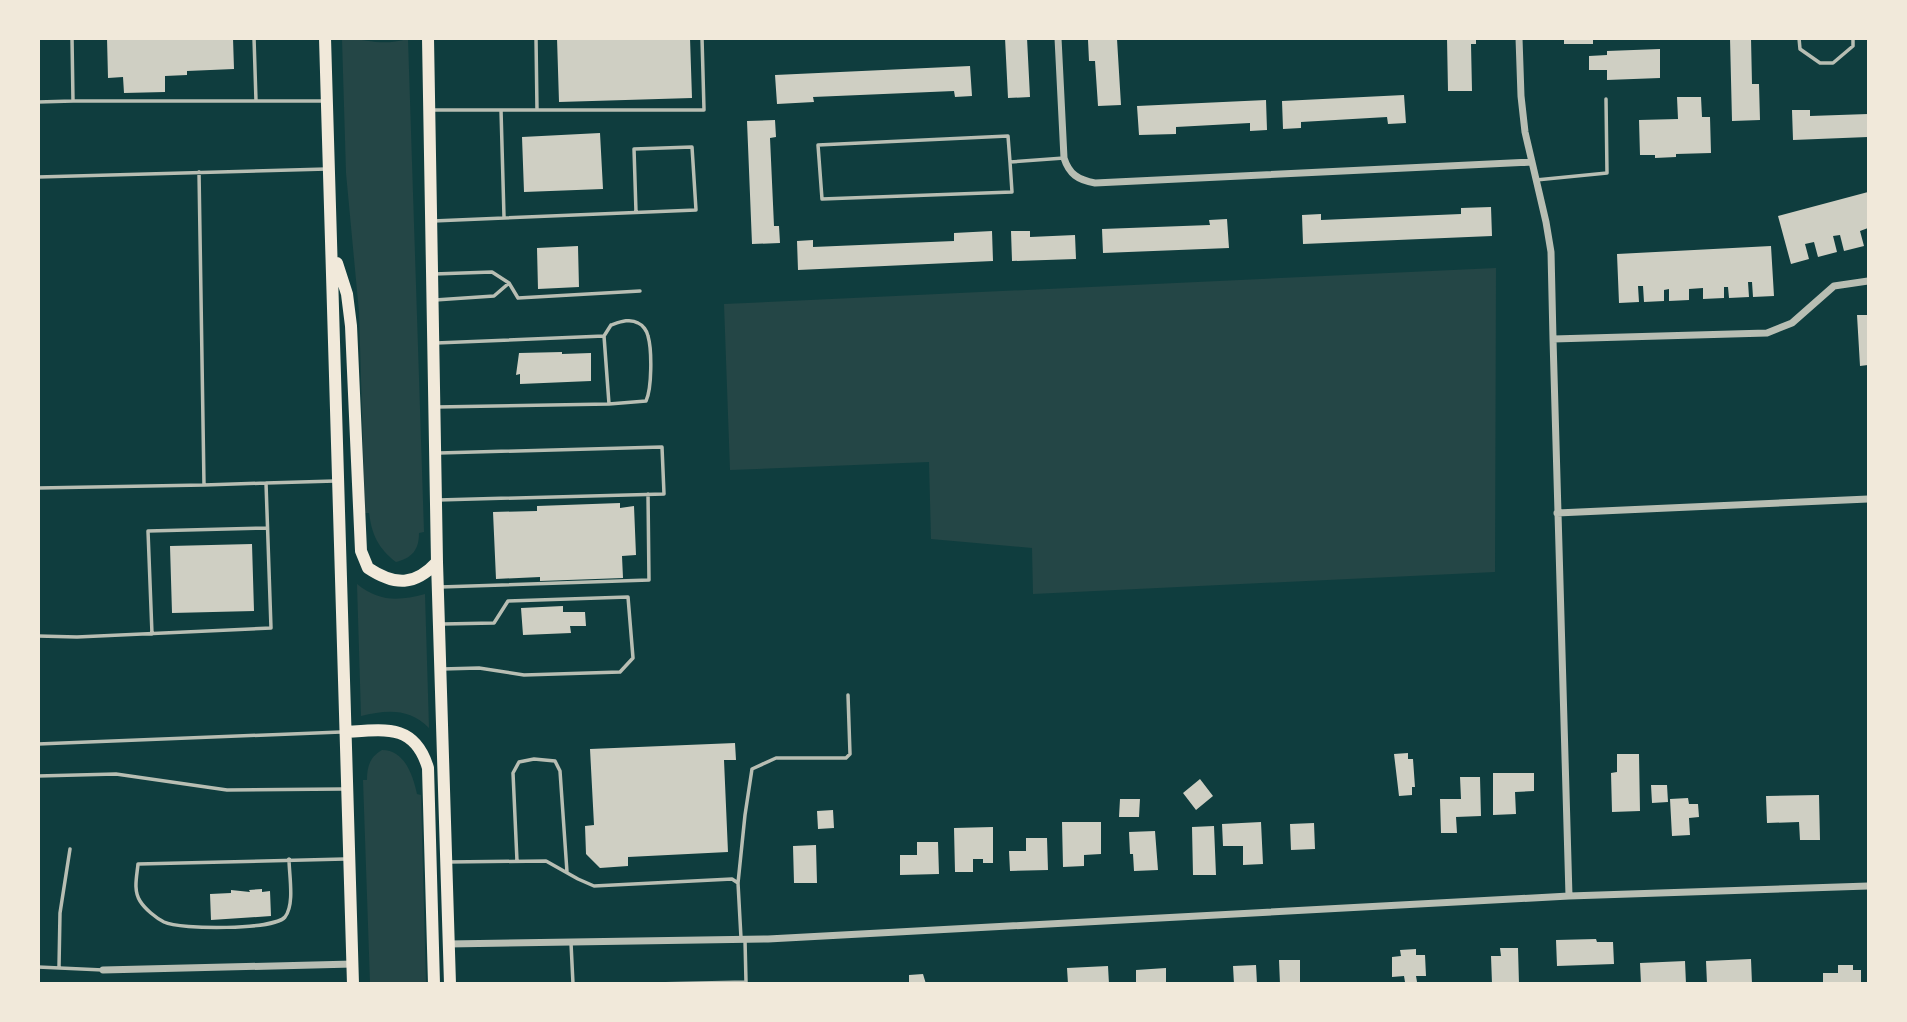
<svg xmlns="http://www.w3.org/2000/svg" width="1907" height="1022" font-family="Lora,serif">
<rect width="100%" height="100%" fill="#0f3d3e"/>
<!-- green -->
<path fill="#244646" d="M342,39c27,-1 36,8 66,0l16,493 -5,1c0,17 -7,25 -23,29 -18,-14 -24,-27 -27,-49h-4l-6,-201 -13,-139z
M1496,268l-1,304 -462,22 -1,-46 -101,-9 -2,-77 -199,8 -6,-166z
M357,584c22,18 42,17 68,10l4,134c-20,-20 -42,-18 -68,-12z
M382,750c23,0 31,26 35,44l4,1 5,188h-56l-7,-203h4c0,-14 3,-23 15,-30z"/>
<!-- building -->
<path fill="#cfcfc3" d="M107,38h126l1,31 -47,2v4l-22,1v16l-41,1 -1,-16 -15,1z
M557,38h133l2,60 -133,4z
M1005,38h22l3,59 -22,1z
M1447,38h29v6h-5l1,47h-24z
M1564,38h29v6h-29z
M1730,38h21l1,46h7l1,36 -28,1z
M1117,39l4,66 -23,1 -3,-45h-6l-1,-21z
M1660,49v29l-53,2v-10h-18v-14l18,-1v-4z
M970,66l2,30 -17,1 -1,-6 -141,6 1,5 -37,2 -2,-29z
M1404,95l2,28 -18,1 -1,-7 -86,5v6l-18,1 -1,-28z
M1677,97h24l1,20h8l1,36 -35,1v3l-21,1v-3h-15l-1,-35 39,-1z
M1266,100l1,30 -17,1v-8l-74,4v7l-37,1 -2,-29z
M1792,110h18v6l58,-2v23l-75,3z
M775,120l1,17 -6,1 4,88h5l1,17 -28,1 -5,-123z
M600,133l3,56 -79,3 -2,-55z
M1868,192v36l-8,3 4,15 -20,5 -4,-16 -7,1 4,16 -19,5 -4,-15 -9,2 4,15 -18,5 -13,-48z
M1491,207l1,29 -189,8 -1,-29 19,-1v6l140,-6v-6z
M1227,219l2,29 -126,5 -1,-24 108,-4 -1,-5z
M992,231l1,30 -195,9 -1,-29 16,-1v7l141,-6v-8z
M1011,231h19v6l45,-2 1,24 -64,2z
M578,246l1,41 -41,2 -1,-41z
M1771,246l3,50 -21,1 -1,-15h-4l1,15 -20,1 -1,-11h-4v11l-21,1v-11l-14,1v11l-20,1v-12l-5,1v11l-20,1 -1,-16h-5l1,16 -20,1 -2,-49z
M1857,315h11v50l-8,1z
M562,352v2l29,-1v28l-71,3v-10l-4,1 3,-22z
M620,503v5l14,-2 2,49 -14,1 1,22 -83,3v-4l-44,2 -3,-67 44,-1v-5z
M252,544l2,67 -82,2 -2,-67z
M563,606v6h22l1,14h-16l1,7 -48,2 -2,-27z
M735,743l1,17h-12l4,92 -100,5v9l-28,2 -14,-14 -1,-28 9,-1 -4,-76z
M1408,753v6h5l2,28h-3v8l-13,1 -5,-42z
M1617,754h22l1,57 -28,1 -1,-39 6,-1z
M1493,773h41v18l-19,1 1,22 -23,1z
M1460,777h20l1,39 -25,1 1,16h-16l-1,-34h21z
M1200,779l13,17 -17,14 -13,-17z
M1651,785h16l1,17 -16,1z
M1819,795l1,45h-20l-1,-18 -32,1 -1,-27z
M1688,798l1,6h9l1,13 -10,1 1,17 -18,1 -2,-37z
M1120,799h20l-1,18h-20z
M833,810l1,18 -16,1 -1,-18z
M1062,822h39v32l-17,1v11l-21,1z
M1261,822l2,42 -20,1v-19h-20l-1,-22z
M1314,823l1,26 -24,1 -1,-26z
M1214,826l2,49h-23l-1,-48z
M993,827v36h-10v-4h-10v13h-18l-1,-44z
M1155,831l3,39 -24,1 -1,-17h-3l-1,-22z
M1026,838h21l1,32 -38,1 -1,-20h17z
M917,842h21l1,32 -39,1v-20h17z
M816,845l1,38h-23l-1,-37z
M262,889v3l8,-1 1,25 -60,4 -1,-26 21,-1v-3l19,2 -1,-2z
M1596,939l1,3h16l1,22 -57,2 -1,-26z
M1500,948h18l1,36h-27l-1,-28h10z
M1416,949v6h9l1,21h-10l1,6h-12l-1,-6 -12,1v-20l9,-1 -1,-6z
M1751,959l1,25h-45l-1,-23z
M1279,960h21v24h-20z
M1685,961l1,23h-45l-1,-21z
M1256,965l1,19h-23l-1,-18z
M1838,965h15v5h8v14h-38v-11h15z
M1108,966l1,18h-41l-1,-16z
M1166,968v16h-30v-14z
M923,974l3,10h-17v-9z"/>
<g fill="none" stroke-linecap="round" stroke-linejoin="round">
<!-- service -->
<path stroke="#b8beb3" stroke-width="3.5" d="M72,38l1,63h250
M254,38l2,63
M536,38l1,72
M1799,38l1,11 20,14h13l20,-17v-8
M38,102l35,-1
M431,110h273l-2,-72
M501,110l3,107
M1010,162l2,30 -190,7 -4,-54 190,-9 2,26 54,-4
M199,172l5,313 62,-2
M38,177l289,-8
M1536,180l71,-7 -1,-74
M433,221l263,-11 -4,-63 -58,2 2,63
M434,274l58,-2 17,11 9,15 122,-7
M435,300l59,-4 15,-13
M604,336l7,-11c9,-3 19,-7 27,-2 5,2 9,8 10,13 4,14 4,52 -2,65l-37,3
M436,343l168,-7 5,68 -173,3
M38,488l166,-3
M438,500l226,-6 -2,-47 -223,6
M440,587l209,-7 -1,-86
M152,634l-4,-103 119,-3
M38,636l39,1 194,-9 -5,-145 69,-2
M442,669l37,-1 45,7 96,-3 13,-14 -5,-61 -120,4 -14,22 -51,1
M38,744l303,-12
M38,776l78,-2 111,16 116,-1
M289,859c0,16 6,45 -4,58 -11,13 -104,13 -121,5 -8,-4 -19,-13 -24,-21 -7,-11 -3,-25 -2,-37l207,-5
M517,861l-4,-88 6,-11 15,-3 21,2 5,10 7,101
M448,862l98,-1 32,18 16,7 138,-7 6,4 3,55
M738,883l7,-68 7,-46 24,-11h70l4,-4 -2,-59
M571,943l2,41
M38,967l65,3
M59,967l1,-54 10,-64
M654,984l92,-2 -1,-42"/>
<!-- minor -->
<path stroke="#b8beb3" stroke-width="7" d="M1058,38l6,120c5,16 14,22 31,25l437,-21
M1519,38l2,58 4,36 21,90 5,30 2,87 16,557
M1553,339l214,-6 25,-10 42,-37 34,-5
M1557,513l311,-14
M448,944l320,-5 801,-43 299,-10
M103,970l250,-6"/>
<!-- primary -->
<path stroke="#f1e9da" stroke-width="12" d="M325,38l28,946
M428,38l9,524 13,422
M337,263l10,31 4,32 10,225 7,17c27,18 47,18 69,-6
M347,732c39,-3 68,-8 81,36l6,216"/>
</g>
<!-- border -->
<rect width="1907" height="1022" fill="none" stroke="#f1e9da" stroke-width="80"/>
</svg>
